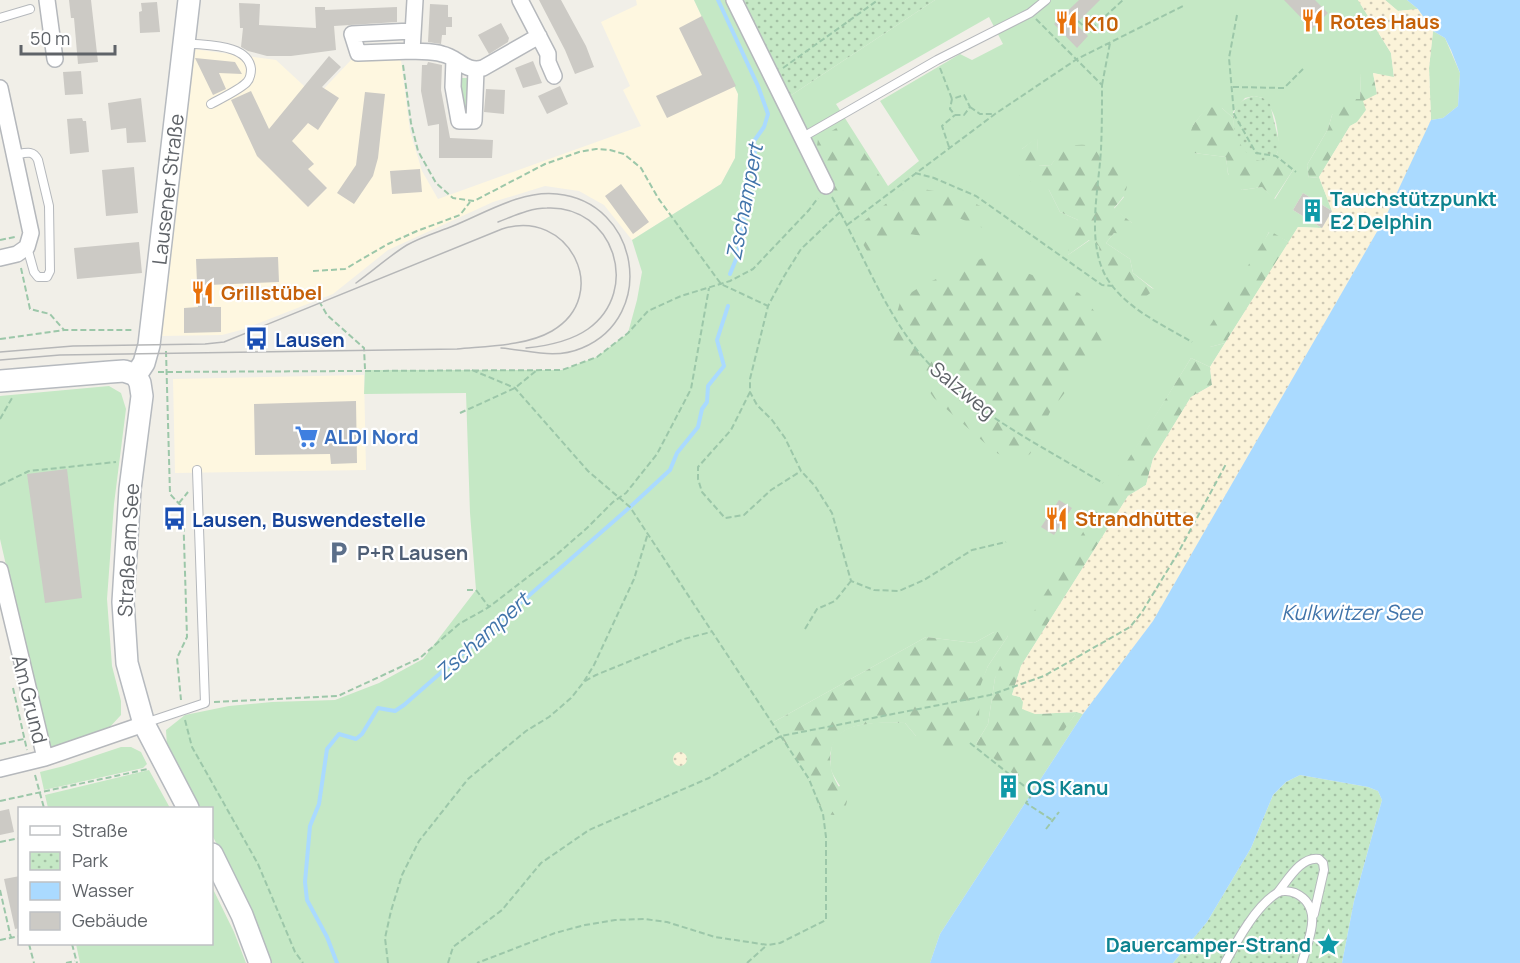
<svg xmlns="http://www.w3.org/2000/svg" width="1520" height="963" font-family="Manrope,sans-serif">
<defs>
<pattern id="forest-firs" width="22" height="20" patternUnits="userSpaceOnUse" patternTransform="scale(1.5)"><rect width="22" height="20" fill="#c5e8c5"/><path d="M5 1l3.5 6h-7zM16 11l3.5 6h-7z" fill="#a3c0a4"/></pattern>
<pattern id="sand-dots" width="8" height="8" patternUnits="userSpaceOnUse" patternTransform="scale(1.5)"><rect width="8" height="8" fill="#fbf3d9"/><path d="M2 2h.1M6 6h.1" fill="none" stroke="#cec8b4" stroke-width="1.8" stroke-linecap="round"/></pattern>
<pattern id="park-dots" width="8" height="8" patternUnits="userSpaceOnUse" patternTransform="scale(1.5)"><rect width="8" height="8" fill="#c5e8c5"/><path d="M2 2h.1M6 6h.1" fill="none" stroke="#a3c0a4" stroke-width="1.8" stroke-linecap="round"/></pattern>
</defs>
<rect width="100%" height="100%" fill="#f1efe8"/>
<!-- commercial -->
<path fill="#fef7e0" d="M636,0h58l44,94 -3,64 -14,26 -89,56 -28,-35 -25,-14 -34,-5 -52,16 -105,48 -55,44 -92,36 -19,5 -61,1 9,-98 23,-189 83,11 40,37 35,-37h50l9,71 12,40 16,28 203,-73 -18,-36 7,-4 -29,-64 36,-17z
M364,375l2,95 -191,3 -2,-94z"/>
<!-- grass -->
<path fill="#c5e8c5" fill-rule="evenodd" d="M694,0h31l49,97 13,1 148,-98h423l33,53 3,25 -21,-5h-12l-1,26 -28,16 -4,14 -21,36 2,13 10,-1 13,34 -29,-18 -10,17 29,18 -24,-1 -9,15 -20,-10 -59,115 15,-4 -15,24 -19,-9 -196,320 -7,46 -12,20 83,-9 18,-23 6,2 -143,220 -10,29h-660l-19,-53 -39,-75v-27h-14l-31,-61 -1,-17 19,-15 44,-9 43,-4 63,-2 44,-17 44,-24 53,-69 -6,-77 -4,-120 -102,1 1,-24h197l35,-13 31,-24 9,-33 5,-28 -10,-32 89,-56 14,-26 3,-64zM989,17l14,27 -31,16 -12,-6 -80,47 39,60 -31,25 -52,-82zM1254,96l9,2c3,4 7,8 9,13 5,8 9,36 4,45l17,14 -18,29 -13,-12 -20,3 -14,-16 -2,-17 -32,-4 -1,-28 14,-17h15l11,10v-6l12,-14zM1037,138l1,28 13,-1 11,-14 62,46 -10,12 18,14v10h-18l-8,10 24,16 3,14 21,16 -52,-18 -2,-25 -10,-6 -22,15 10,-35 -18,-8 -11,-22 -27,-41zM994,632l14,4 -20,30 -9,21v31l-63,18 -11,-13c-25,-1 -75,-3 -74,31 0,5 -1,11 0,15 1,5 6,12 9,17l-24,9 -7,-16 -37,-56 154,-86 48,6z
M1385,0h22l11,9 -20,2z
M1433,31l12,7 15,35 -2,33 -15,12 -12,2 -2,-52z
M457,78h12l1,40h-7z
M109,386l12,7 5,16 -12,95 -7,95 5,67 9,35v14l-13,14 -59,23 -49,-213v-143z
M121,747h10l10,5 6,12 -4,4 -99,22 -4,-18 24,-6z
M149,770l21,38h-122l-3,-13z
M212,887l22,45 12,31h-166l-4,-19h136z"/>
<!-- forest -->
<path fill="url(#forest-firs)" d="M1361,73h12l4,21 -19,28 -8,4 -31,51 -10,1 -2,-13 21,-36 4,-14 18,-16h10z
M1207,107l15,1 11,10c1,24 14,30 31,43l12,-5 17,14 -19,29 -12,-12 -20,3c-15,-9 -14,-16 -16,-33l-32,-4 -6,-13 5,-15z
M845,123l43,66 -39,31 -33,-66 2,-15z
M1037,137l2,29 12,-1c3,-4 7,-12 12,-15 23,-15 65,4 64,34 0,10 -7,17 -13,24l18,15v11l-18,-1 -8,10 24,16 3,14 21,17 -19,15 -33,-34 -3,-25 -10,-6 -21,15 2,-26 8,-9 -18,-8 -11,-22 -30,-14 3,-27z
M923,189l34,6 36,17 -10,16 -29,-12 -31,20 -21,-3 -29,28 -19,-32 48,-38z
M1270,231l19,11 -64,101 -15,4 -8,-9z
M985,257l94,36 27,32 -1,15 -55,72 -20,42 -14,9 -21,-11 -61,-54 -44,-61 11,-38 22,-14z
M1191,358l19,9 2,18 -21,12 -38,62 -7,26 -18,11 -107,170 -9,29 8,2 15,17 42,-2c-17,22 -29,46 -48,65l-13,-1 -40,-32 12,-20 7,-46 5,-12z
M994,632h11l3,4 -20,30 -8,21 -1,31 -28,35 -35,-17 -11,-13c-33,-1 -81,-3 -74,44 1,11 11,24 16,34l-3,12 -10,2 -11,-1 -14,-35 -37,-56 154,-86 48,6z"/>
<!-- sand -->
<path fill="url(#sand-dots)" d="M1358,0h27l13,11 20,-2 15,22 -4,37 2,52 -11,26 -34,70 -233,405 -70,93 -6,-2 -42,2 -13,-5 1,-7 -3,-5 -8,-2 9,-29 107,-170 18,-11 7,-26 38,-62 21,-12 -2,-18 88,-140 24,1 10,-17 -13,-34 31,-51 7,-4 9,-12 -3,-9 14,-7 -4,-21 21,4 -3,-24z
M673 759a7 7 0 1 1 14 0a7 7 0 1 1-14 0Z"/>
<!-- park -->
<path fill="url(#park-dots)" d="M744,0h191l-148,98z
M1254,96l9,2 7,6 10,42 -4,10c-3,2 -8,5 -13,5 -20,2 -51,-55 -9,-65z
M1300,775l68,12 10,4 4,9 -28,101 -12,62h-169l34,-41 44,-74 22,-53 13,-13z"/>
<!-- water -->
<path fill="#aadaff" d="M1407,0h113v963h-178l12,-62 28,-101 -4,-9 -10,-4 -68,-12 -14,7 -13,13 -22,53 -44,74 -34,41h-243l10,-29 143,-220 70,-93 233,-405 45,-96 12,-2 15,-12 2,-33 -9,-23 -6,-12 -12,-7 -15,-22z"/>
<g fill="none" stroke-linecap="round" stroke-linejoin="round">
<!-- stream -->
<path stroke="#aadaff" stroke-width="4" d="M718,0l40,86 10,28 -4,13 -10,14 1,13 -9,21v24l-4,11 3,14 -7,14 1,14 -9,22
M337,963l-10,-26 -20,-37 -2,-18 5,-56 9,-22 8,-55 12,-15 17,5 6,-5 16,-26 17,3 9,-6 226,-198 40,-37 7,-17 21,-26 4,-18 5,-7 1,-16 16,-20 -7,-26 11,-34"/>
</g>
<!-- building -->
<path fill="#cccac5" d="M69,0h22l7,62 -20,2 -4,-46h-3z
M539,0h22l25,46 8,21 -19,7 -10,-24z
M1079,0h21l-24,24 12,12 -11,12 -23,-24z
M1284,0h31l13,13 -16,16z
M157,2l3,30 -20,1 -1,-21 3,-1 -1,-8z
M239,3l21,1 -1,21 57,3 -1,-21h10v3l72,-3v15l-63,4 2,24 -45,6h-24l-19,-5 -7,-4 2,-19h-3z
M430,4l18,1v12h4v10h-6v8h-4l-1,9 -13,-2z
M702,16l34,70 -69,32 -11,-22 46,-21 -23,-47z
M501,23l8,15 -1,4 -19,12 -11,-19z
M329,56l12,11 -19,20 17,11 -21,32 -10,-7 -16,18 22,23 -6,5 19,19 -19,19 -51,-51 -26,-56 20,-9 18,38z
M195,58l40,4 7,12 -23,-1 7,16 -13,6z
M533,61l9,22 -19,5 -8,-20z
M428,62l14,3 -1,25 9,48 43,2 -1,18h-53v-34l-11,2 -7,-35 1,-26h5z
M81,71l2,23 -18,1 -2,-23z
M560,86l8,18 -21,10 -9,-18z
M486,89l19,1 -1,24 -20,-2z
M365,92l20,2 -7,64 -5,18 -19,28 -17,-11 19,-28z
M141,98l5,44 -19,1 -1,-15 -15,2 -3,-27z
M82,118l1,3h3l3,31 -19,2 -3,-35z
M134,167l4,46 -32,3 -4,-46z
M420,169l2,23 -30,2 -2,-23z
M621,184l28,38 -16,12 -28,-38z
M1303,193l29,18 -10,17 -29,-18z
M139,242l3,31 -65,6 -3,-31z
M278,257l1,25 -70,3 1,22h11v25l-37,1v-25l14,-1 -2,-48z
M356,401l1,62 -26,1 -1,-10 -75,1 -1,-51z
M67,469l15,129 -37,5 -18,-129z
M1059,500l13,8 -18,27 -13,-8z
M9,809l5,23 -14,3v-24z
M20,876v52l-5,1 -11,-50z"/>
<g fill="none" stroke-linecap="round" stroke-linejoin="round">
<defs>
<path id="lane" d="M0,18l30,-9
M186,43c19,3 62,0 65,26 0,3 -1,10 -4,13 -6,7 -27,17 -36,22
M803,137l134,-77 93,-47 16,-13
M14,155c11,-2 19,-6 24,5l11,46 1,65 -3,6h-9l-4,-5 -7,-25
M145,723l60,-20 -8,-233
M1278,892c10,-12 23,-36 41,-33l4,4 1,7 -10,44
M1225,963c12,-22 30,-56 52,-70 5,-3 13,-2 18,0 30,14 13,47 7,70"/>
<path id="street" d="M47,0l8,59
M520,0l28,54v8l6,14
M734,0l92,186
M412,31l-60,3 6,19 54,-2 3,-51
M412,51c10,1 21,0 30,3 16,3 23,19 41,14l56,-32
M454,59l-1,28 6,34h15l2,-51
M0,88l31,145 -4,14 -10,7 -17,4
M0,570l45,188
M0,769l45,-11 99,-34"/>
<g id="secondary">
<path d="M136,375l4,8 2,13 -12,93 -7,113 4,61 17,61 44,84"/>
<path id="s1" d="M136,375l8,-12 5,-18 40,-345"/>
<path d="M0,381l110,-9 14,-1 12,4"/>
<path d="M212,854l30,61 18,48"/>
</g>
</defs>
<!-- lane casing -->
<use href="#lane" stroke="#b5b8bc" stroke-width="10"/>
<!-- street casing -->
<use href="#street" stroke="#b5b8bc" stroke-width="18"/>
<!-- secondary casing -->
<use href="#secondary" stroke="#b6babf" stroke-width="24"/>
<!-- path -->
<path stroke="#9cc7a9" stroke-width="2" stroke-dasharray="6 3" stroke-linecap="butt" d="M1237,15l-8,43 5,56 22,39 20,3 20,16
M1036,19l66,66c0,21 0,43 -1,64 -2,40 -16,95 7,131 19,29 55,45 84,62
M1078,21l11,10 34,-31
M403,65l8,58 7,28 18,32 17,15 21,3 71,-37 34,-12 17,-3 14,1 14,4 17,14 17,30 63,86 47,22
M783,68l95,-68
M940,68l12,31
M1102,85l8,-42
M1233,87l51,1 19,-19
M964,95l6,12 -6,8h-9l-5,-6 2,-10z
M970,107l10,7h15
M949,147l-7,-21 13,-11
M915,173l19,5 42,18 126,89 12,1
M832,197c31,56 54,121 98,168 43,47 118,85 173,118
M840,212l-39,37 -18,29 -15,28 -18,73v13l7,13 15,15 13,18 16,33 14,15 17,27 19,68 23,9 25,1 25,-11 48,-30 34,-8
M847,225l148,-111 82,-55 108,-54
M0,240l15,-3
M21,268l9,41 20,5 14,16
M313,271l32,-2 43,-25 29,-13 43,-16 10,-13
M319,301l8,14 37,33 1,21
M0,339l64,-9h70
M166,351l4,143 13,14 4,129 -10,21 4,42
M472,370l43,18 73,83 42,36 179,272 14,35 3,23v83l-46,23 -12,2 -53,-8 -48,-15 -23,-3 -29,1 -30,5 -30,8 -78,30
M158,372l404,-2 35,-13 31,-24 20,-22 33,-15 49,-15 23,-12 56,-59 9,-12
M750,392l-19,38 -33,37v12l4,13 23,26 19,-3 27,-25 30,-19
M460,413l55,-25 22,-18
M0,419l12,-21
M0,485l29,-14 87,-9
M179,503l9,-11
M467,590h9l13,17
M805,629l12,-20 18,-8 16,-20
M585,681l11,-6 88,-36 27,-7
M13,688l14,62
M214,702l124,-6 82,-38 39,-34 30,-17 66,-51 32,-28 26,-26 13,-9 31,-39 34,-65 18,-101
M185,720l7,27 66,117 37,88 8,11
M970,743l63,50 -7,10 26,17
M0,744l24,-5
M35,775l9,33
M0,801l148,-32
M1046,829l13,-17
M0,842l20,-4
M0,890l11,48
M0,940l20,-4
M29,944l5,19
M72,944l5,19
M66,963l9,-2
M388,963l-3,-25 6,-27 11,-36 17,-34 49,-62 58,-48 23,-14 22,-19 12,-15 11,-18 40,-86 14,-46
M448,963l5,-16 49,-37 39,-47 48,-33 120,-52 72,-42 209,-41 54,-19 86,-49 12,-15 36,-59 48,-89
M747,963l20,-18"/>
<!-- lane -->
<use href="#lane" stroke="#fff" stroke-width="8"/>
<!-- street -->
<use href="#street" stroke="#fff" stroke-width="15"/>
<!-- secondary -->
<use href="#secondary" stroke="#fff" stroke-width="21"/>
<!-- tram -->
<path stroke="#b6b7b8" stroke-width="1.5" d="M498,222c16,-6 32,-14 49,-14 66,-3 95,82 41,121 -17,12 -42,17 -62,19
M356,283c17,-12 33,-27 51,-38 14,-8 31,-13 46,-19 32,-13 69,-36 104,-32 82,8 101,122 25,154 -28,12 -53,2 -81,0
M0,352l73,-6 132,-2 19,-2 278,-113c67,-22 111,66 50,102 -26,15 -64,15 -95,18l-397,6 -60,5"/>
</g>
<!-- icons -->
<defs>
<symbol id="restaurant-bare" viewBox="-9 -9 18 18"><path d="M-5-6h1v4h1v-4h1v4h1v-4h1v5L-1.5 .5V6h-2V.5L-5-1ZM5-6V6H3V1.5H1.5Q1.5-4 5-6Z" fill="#e8710a" stroke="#fff" stroke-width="2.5" paint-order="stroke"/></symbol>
<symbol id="building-bare" viewBox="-9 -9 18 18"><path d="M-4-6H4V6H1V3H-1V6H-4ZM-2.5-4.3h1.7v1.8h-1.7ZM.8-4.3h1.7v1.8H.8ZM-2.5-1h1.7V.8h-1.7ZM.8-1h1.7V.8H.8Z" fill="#0f9aa8" stroke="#fff" stroke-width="2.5" paint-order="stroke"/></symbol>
<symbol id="bus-bare" viewBox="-9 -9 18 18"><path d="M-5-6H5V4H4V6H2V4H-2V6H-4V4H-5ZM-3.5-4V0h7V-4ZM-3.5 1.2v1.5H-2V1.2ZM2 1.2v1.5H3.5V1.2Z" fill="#1a4fb4" stroke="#fff" stroke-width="2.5" paint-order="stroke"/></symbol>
<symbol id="supermarket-bare" viewBox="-9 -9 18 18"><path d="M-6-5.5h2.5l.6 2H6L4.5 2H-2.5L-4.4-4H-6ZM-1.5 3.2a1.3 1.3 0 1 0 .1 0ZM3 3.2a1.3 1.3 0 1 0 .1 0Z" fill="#3f7fe0" stroke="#fff" stroke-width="2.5" paint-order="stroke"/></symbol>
<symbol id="parking-bare" viewBox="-9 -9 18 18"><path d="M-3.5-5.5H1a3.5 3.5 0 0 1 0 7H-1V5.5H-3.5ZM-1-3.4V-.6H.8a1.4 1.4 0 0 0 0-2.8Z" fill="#5c6f8a" stroke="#fff" stroke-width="2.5" paint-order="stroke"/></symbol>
<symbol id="sight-bare" viewBox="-9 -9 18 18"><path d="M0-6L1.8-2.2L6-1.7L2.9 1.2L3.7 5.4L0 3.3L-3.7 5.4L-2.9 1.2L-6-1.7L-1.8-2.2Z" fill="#0f9aa8" stroke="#fff" stroke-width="2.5" paint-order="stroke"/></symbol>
</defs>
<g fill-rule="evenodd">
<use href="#restaurant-bare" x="1296" y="4" width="33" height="33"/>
<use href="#restaurant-bare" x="1050" y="6" width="33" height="33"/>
<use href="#building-bare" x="1296" y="194" width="33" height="33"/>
<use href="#restaurant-bare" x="186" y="276" width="33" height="33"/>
<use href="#bus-bare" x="240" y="322" width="33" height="33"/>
<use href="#supermarket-bare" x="290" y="420" width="33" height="33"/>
<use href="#restaurant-bare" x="1040" y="502" width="33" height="33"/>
<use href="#bus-bare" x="158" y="502" width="33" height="33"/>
<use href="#parking-bare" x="322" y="536" width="33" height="33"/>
<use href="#building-bare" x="992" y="770" width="33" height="33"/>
<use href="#sight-bare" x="1312" y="928" width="33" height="33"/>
</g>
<g text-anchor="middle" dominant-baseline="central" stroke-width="4.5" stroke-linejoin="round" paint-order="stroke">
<!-- food labels -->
<g font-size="20" font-weight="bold" fill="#c56008" stroke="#fff" text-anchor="start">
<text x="1330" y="21">Rotes Haus</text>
<text x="1084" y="23">K10</text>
<text x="221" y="292">Grillstübel</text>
<text x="1075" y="518">Strandhütte</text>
</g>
<!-- street labels -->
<g font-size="20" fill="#5f6368" stroke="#fff">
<text stroke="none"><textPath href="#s1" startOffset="190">Lausener Straße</textPath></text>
<text transform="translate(963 390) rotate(39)">Salzweg</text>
<text transform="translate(128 550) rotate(-87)">Straße am See</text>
<text transform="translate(30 699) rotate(76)">Am Grund</text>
</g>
<!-- culture labels -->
<g font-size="20" font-weight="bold" fill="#0d838f" stroke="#fff" text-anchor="start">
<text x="1330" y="198">Tauchstützpunkt<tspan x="1330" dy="23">E2 Delphin</tspan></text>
<text x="1027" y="787">OS Kanu</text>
<text x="1311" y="944" text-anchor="end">Dauercamper-Strand</text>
</g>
<!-- transit labels -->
<g font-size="20" font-weight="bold" fill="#164399" stroke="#fff" text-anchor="start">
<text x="275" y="339">Lausen</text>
<text x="192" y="519">Lausen, Buswendestelle</text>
</g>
<!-- shop labels -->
<g font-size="20" font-weight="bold" fill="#366cbe" stroke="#fff" text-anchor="start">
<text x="324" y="436">ALDI Nord</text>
</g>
<!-- service labels -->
<g font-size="20" font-weight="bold" fill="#4e5e75" stroke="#fff" text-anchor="start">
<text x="357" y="552">P+R Lausen</text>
</g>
<!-- water labels -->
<g font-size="21" font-style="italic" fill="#4174aa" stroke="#fff">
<text transform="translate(744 202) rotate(-79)">Zschampert</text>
<text x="1352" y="612">Kulkwitzer See</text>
<text transform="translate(482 636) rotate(-42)">Zschampert</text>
</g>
</g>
<!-- legend -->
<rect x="18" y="807" width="195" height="138" fill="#ffffff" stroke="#bfc1c3" stroke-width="1.5"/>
<rect x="30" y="826" width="30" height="9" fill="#ffffff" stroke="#bfc1c3" stroke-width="1.5"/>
<text x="72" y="837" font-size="18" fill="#5f6368">Straße</text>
<rect x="30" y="852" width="30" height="18" fill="url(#park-dots)" stroke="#bfc1c3" stroke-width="1.5"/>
<text x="72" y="867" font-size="18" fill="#5f6368">Park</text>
<rect x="30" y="882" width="30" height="18" fill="#aadaff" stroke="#bfc1c3" stroke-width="1.5"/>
<text x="72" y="897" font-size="18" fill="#5f6368">Wasser</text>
<rect x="30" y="912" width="30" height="18" fill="#cccac5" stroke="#bfc1c3" stroke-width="1.5"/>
<text x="72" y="927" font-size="18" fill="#5f6368">Gebäude</text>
<!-- scale -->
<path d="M21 45v9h94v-9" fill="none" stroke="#5f6368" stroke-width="3"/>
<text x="30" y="45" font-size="18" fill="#5f6368" stroke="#ffffff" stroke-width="4.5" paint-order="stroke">50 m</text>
</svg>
